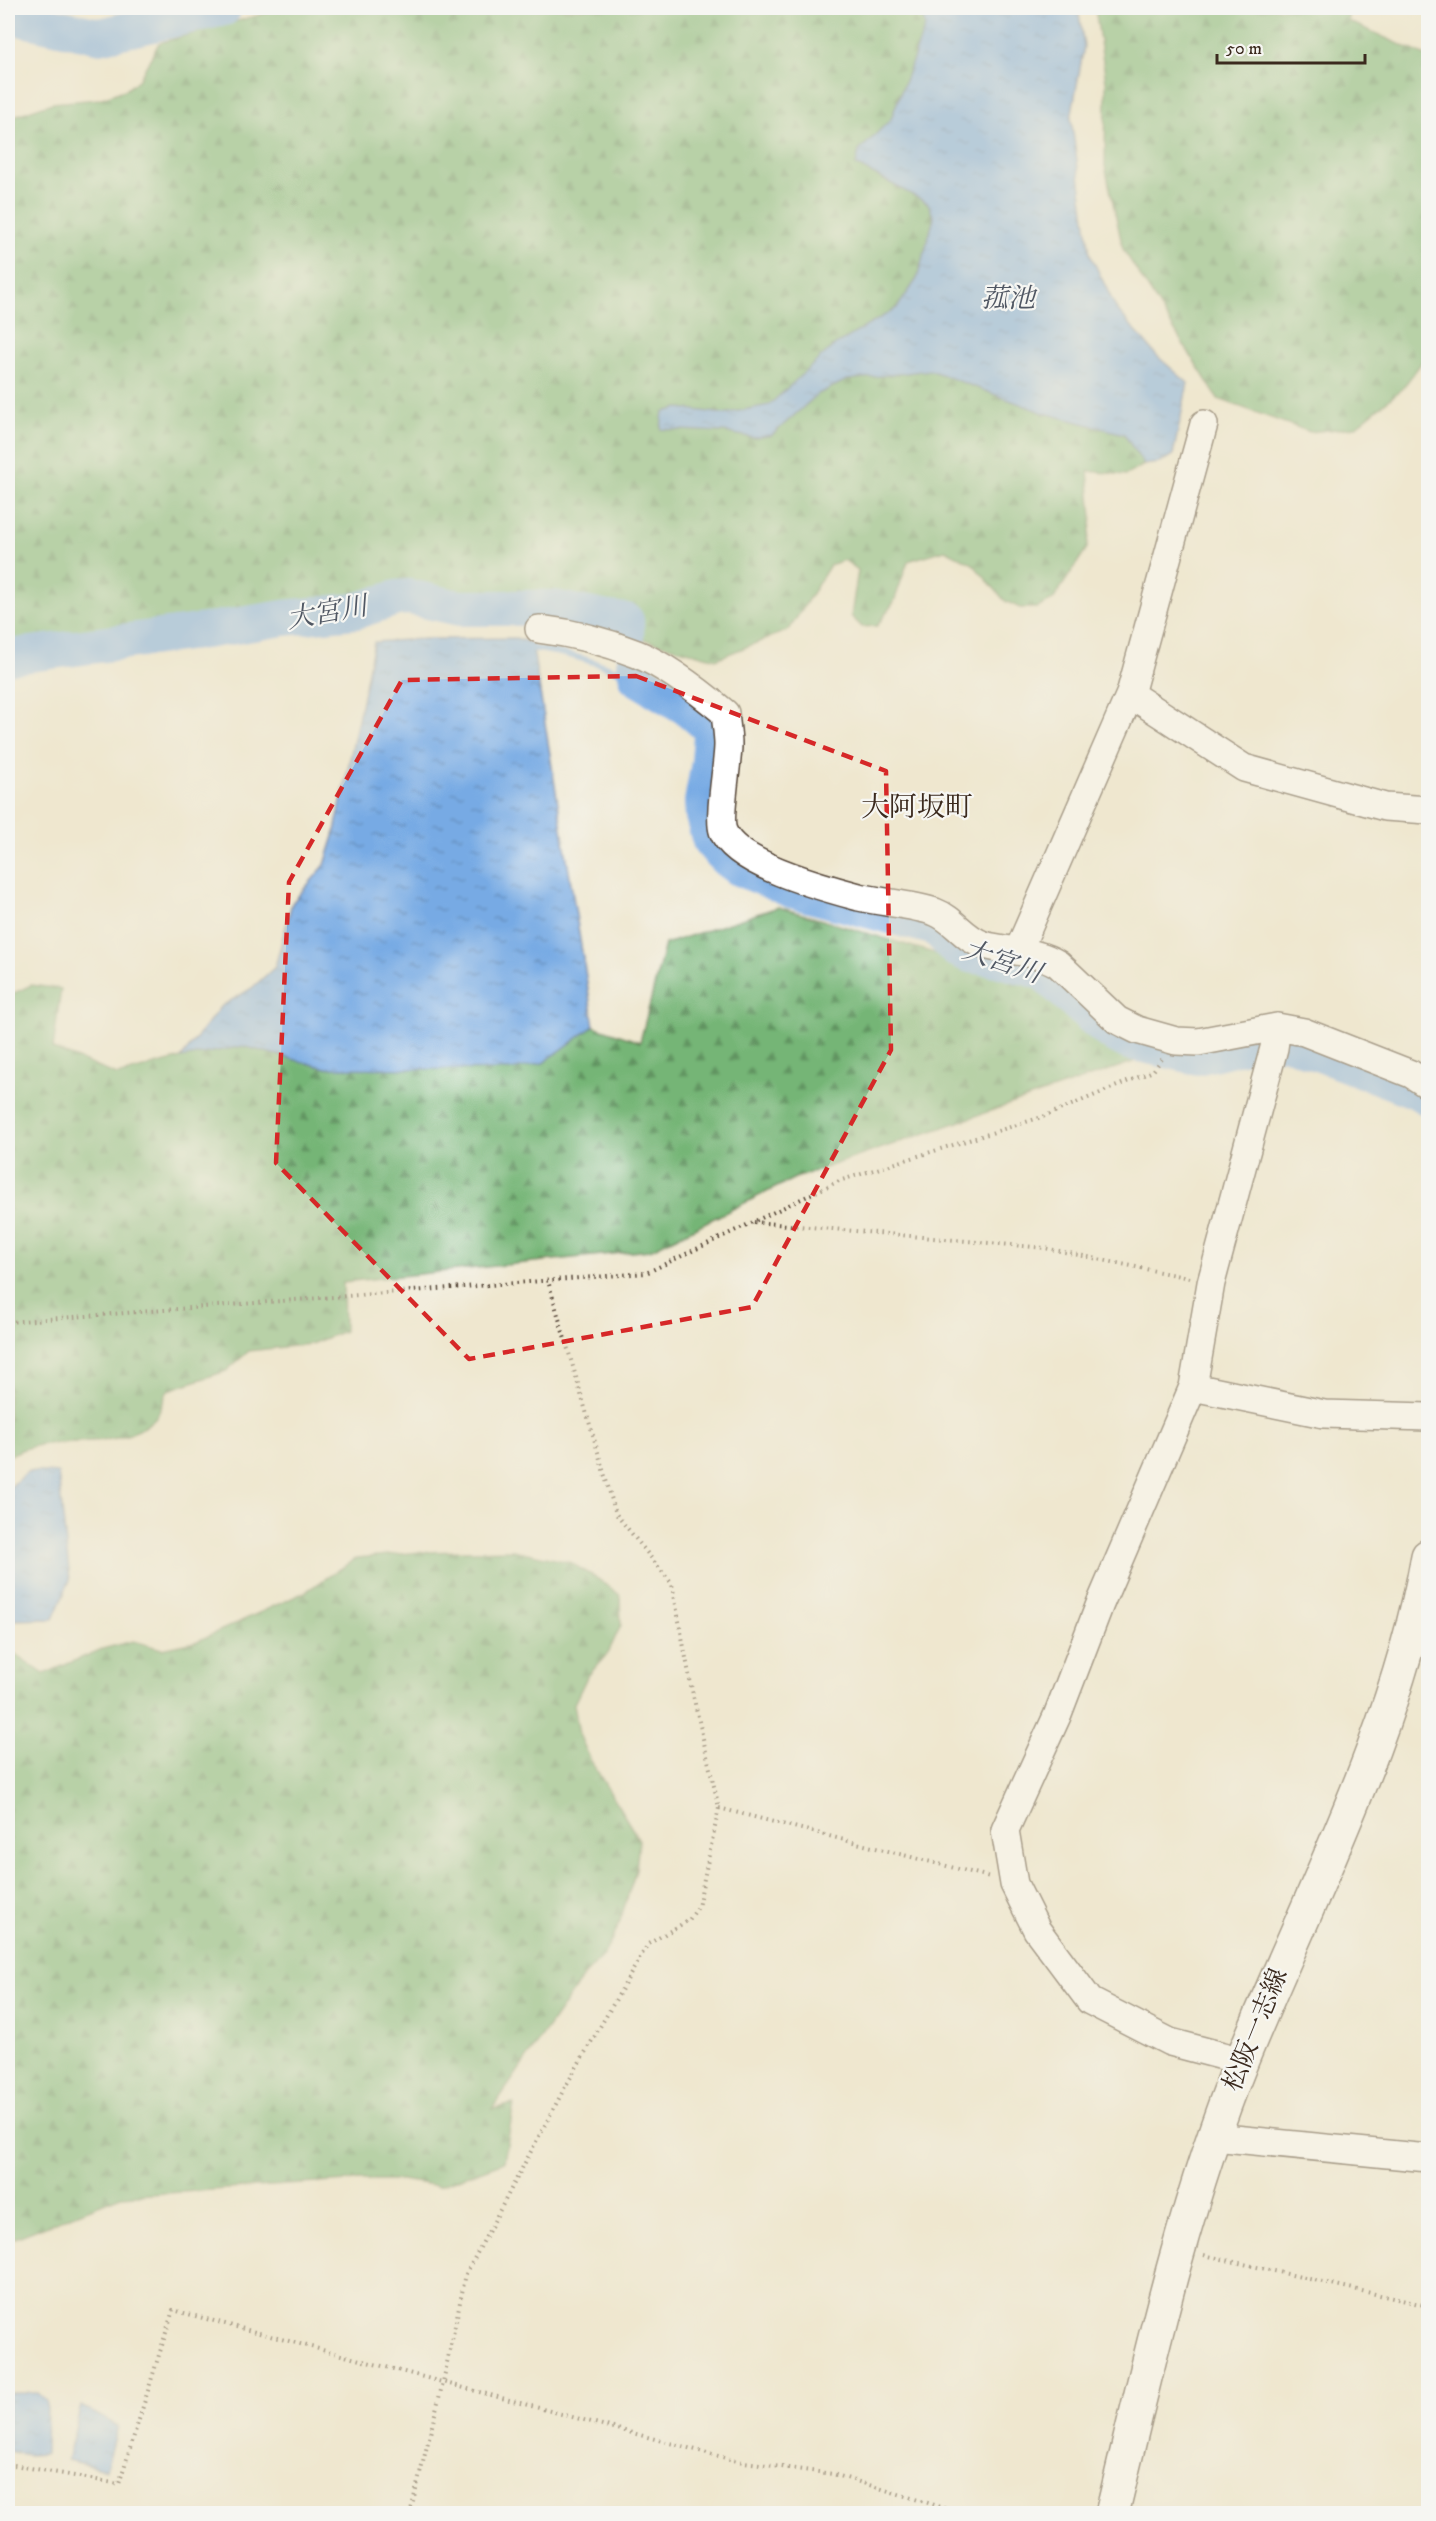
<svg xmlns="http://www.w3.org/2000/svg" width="1436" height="2521" font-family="'IM FELL DW Pica','Noto Serif JP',serif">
<defs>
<pattern id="forest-firs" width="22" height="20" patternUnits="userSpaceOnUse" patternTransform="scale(1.5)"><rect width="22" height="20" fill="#75b576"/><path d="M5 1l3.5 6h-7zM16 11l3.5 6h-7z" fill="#619360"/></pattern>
<pattern id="water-ripples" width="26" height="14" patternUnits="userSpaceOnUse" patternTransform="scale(1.5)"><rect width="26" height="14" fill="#77aae4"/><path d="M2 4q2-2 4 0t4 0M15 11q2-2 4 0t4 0" fill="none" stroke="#638bb8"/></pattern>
</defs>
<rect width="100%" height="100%" fill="#f6f6f2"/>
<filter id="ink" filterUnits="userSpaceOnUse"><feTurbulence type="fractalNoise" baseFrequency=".0167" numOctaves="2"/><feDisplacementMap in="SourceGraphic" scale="12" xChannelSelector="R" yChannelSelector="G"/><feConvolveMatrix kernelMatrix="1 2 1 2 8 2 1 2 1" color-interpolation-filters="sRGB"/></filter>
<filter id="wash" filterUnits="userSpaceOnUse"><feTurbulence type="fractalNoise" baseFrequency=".008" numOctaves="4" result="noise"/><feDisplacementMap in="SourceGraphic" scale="24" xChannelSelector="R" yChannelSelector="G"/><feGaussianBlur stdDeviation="1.35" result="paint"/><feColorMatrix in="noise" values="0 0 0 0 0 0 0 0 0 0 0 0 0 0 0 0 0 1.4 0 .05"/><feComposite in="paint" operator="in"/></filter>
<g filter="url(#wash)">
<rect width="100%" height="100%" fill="#efe7cf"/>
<!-- forest -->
<path fill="url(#forest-firs)" stroke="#58704a" stroke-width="1.5" d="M284,8h637l4,19 -34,92 -32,32 -3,14 72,38 6,15 -17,61 -20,29 -65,39 -62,58 -46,9 -45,-6 -16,4 -2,17 63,3 31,6 17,-3 46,-41 29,-14 83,-10 114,43 80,21 20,31 -18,10 -38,-4 4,47 -5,30 -34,52 -16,8h-17l-15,-7 -32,-37 -28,-14 -37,11 -14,41 -17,24 -15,1 -11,-11 7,-46 -14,-10 -14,5 -41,65 -73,29 -163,-44 -71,-15 -80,-8 -83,7 -257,55 -54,9v-545l44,-15 47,-4 28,-10 12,-10 20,-36z
M1095,8h253v13l80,36v297l-26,35 -47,38 -45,5 -92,-33 -95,-150 -18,-83 1,-84z
M778,907l268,79 96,73 -347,119 -145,72 -307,32 1,49 -33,13 -62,7 -23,20 -58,19c-4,8 -7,23 -14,29 -39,38 -105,10 -146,38v-461l23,-11 30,4 -8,60 64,26 64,-17 62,-12 83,22 217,-5 51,-37 46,16 25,-98z
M513,1550l56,12 26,15 25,18 1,30 -13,28 -21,24 -13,27 5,30 12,27 48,79 -3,30 -18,57 -15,29 -20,21 -91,132 22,-5 -10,58 -65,24 -38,-6h-38l-242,16 -113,45v-592l36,25 58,-25 31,-8 29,8 33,-7 110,-50 52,-34 63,-6z"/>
<!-- water -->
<path fill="url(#water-ripples)" stroke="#596a81" stroke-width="1.5" d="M921,8h157l6,38 -13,72 19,136 26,54 40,47 32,28 -15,72 -14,8 -15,2 -20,-31 -80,-21 -114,-43 -83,10 -29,14 -46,41 -17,3 -31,-6 -63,-3 2,-17 16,-4 45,6 45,-9 63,-58 65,-39 20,-29 17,-61 -6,-15 -72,-38 3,-14 32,-32 34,-92z
M516,638l16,5 62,383 -51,37 -32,7 -185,-2 -83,-22 -62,12 39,-51 32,-19 23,-21 17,-64 33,-38 9,-29 40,-194 49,-3z
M28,1471l30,2 12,107 -17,39 -45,1v-131z
M8,2393h30l9,8 -1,53 -18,1 -20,-4z
M81,2406l37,20 -12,43 -39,-9z"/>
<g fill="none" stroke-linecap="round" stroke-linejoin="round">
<!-- stream -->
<path stroke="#77aae4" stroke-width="6" d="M529,648c40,5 71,15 108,30"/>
<!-- river -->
<path stroke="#77aae4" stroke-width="36" d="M8,16l92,20 124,-28
M8,657l197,-26 79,-13 72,-7 41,-13 12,-1 50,11h96l53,11 18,2v20
M634,665l3,13 50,30 22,19 2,9 -2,26 -7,40 1,14 7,25 13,15 16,12 52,22 145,38 20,21 14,6 27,4 46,13 41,38 26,22 19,10 68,15 56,-14 33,-2 130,50 12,7"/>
</g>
</g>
<g filter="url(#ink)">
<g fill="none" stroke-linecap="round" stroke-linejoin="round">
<defs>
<path id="minor" d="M539,629c33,4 68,13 98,25 30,12 64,39 88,59 1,11 3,21 3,32 0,18 -10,73 -5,86 13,34 103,57 136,66 25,6 52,7 76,15 19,7 29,27 49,33 26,7 51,5 74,19l59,56 20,10 39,11 22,1 79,-15 27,5 107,42 17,11
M1130,694l114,74 141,39 43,3
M1019,949l111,-255 74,-270
M1193,1387l131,27 104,3
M1242,2061l-72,-19 -80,-41 -53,-71 -23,-46 -9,-54 52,-114 43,-112 93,-217 18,-104 63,-235 3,-21
M1214,2137l214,21"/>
<path id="major" d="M1112,2514c37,-153 71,-307 130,-454 67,-164 155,-328 186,-504"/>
</defs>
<!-- minor casing -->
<use href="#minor" stroke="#564639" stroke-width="30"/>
<!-- major casing -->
<use href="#major" stroke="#564639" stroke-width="36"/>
<!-- path -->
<path stroke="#564639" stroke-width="4" stroke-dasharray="1.5 4.5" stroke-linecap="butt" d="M754,1222l291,26 144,30
M8,1322l638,-49 193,-92 206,-65 108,-45 9,-12
M719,1808l271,69
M1204,2255l224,51
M8,2464l111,20 54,-174 564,151 96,13 131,40
M410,2514l33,-132 23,-108 98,-185 84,-145 41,-24 9,-13 21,-99 -26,-113 -21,-111 -56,-70 -68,-233"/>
<!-- minor -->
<use href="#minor" stroke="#fff" stroke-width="27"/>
<!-- major -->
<use href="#major" stroke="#fff" stroke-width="33"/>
</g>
</g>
<!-- marked area -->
<path d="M0 0H1436V2521H0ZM636,676l250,95 5,279 -139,257 -283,52 -193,-196 13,-281 113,-202z" fill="#efe7cf" fill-opacity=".55" fill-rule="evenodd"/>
<path fill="none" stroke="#d62828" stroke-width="4.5" stroke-dasharray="12 8" stroke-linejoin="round" d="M636,676l250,95 5,279 -139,257 -283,52 -193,-196 13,-281 113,-202z"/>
<g text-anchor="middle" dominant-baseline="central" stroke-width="4.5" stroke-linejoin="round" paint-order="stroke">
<!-- street labels -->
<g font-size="26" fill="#3b2a1e" stroke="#f6f6f2">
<text transform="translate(1256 2030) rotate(-68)">松阪一志線</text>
</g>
<!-- water labels -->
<g font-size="27" font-style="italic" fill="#505763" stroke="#f6f6f2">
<text x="1008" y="299">菰池</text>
<text transform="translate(327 613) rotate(-10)">大宮川</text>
<text transform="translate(1002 962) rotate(19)">大宮川</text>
</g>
<!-- quarter labels -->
<g font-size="28" fill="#3b2a1e" stroke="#f6f6f2">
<text x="917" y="807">大阿坂町</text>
</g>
</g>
<!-- margin -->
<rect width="1436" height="2521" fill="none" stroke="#f6f6f2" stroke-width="30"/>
<!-- scale -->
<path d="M1217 54v9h148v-9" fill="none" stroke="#3b2a1e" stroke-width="3"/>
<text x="1226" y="54" font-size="18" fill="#3b2a1e" stroke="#f6f6f2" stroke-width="4.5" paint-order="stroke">50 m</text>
</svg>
